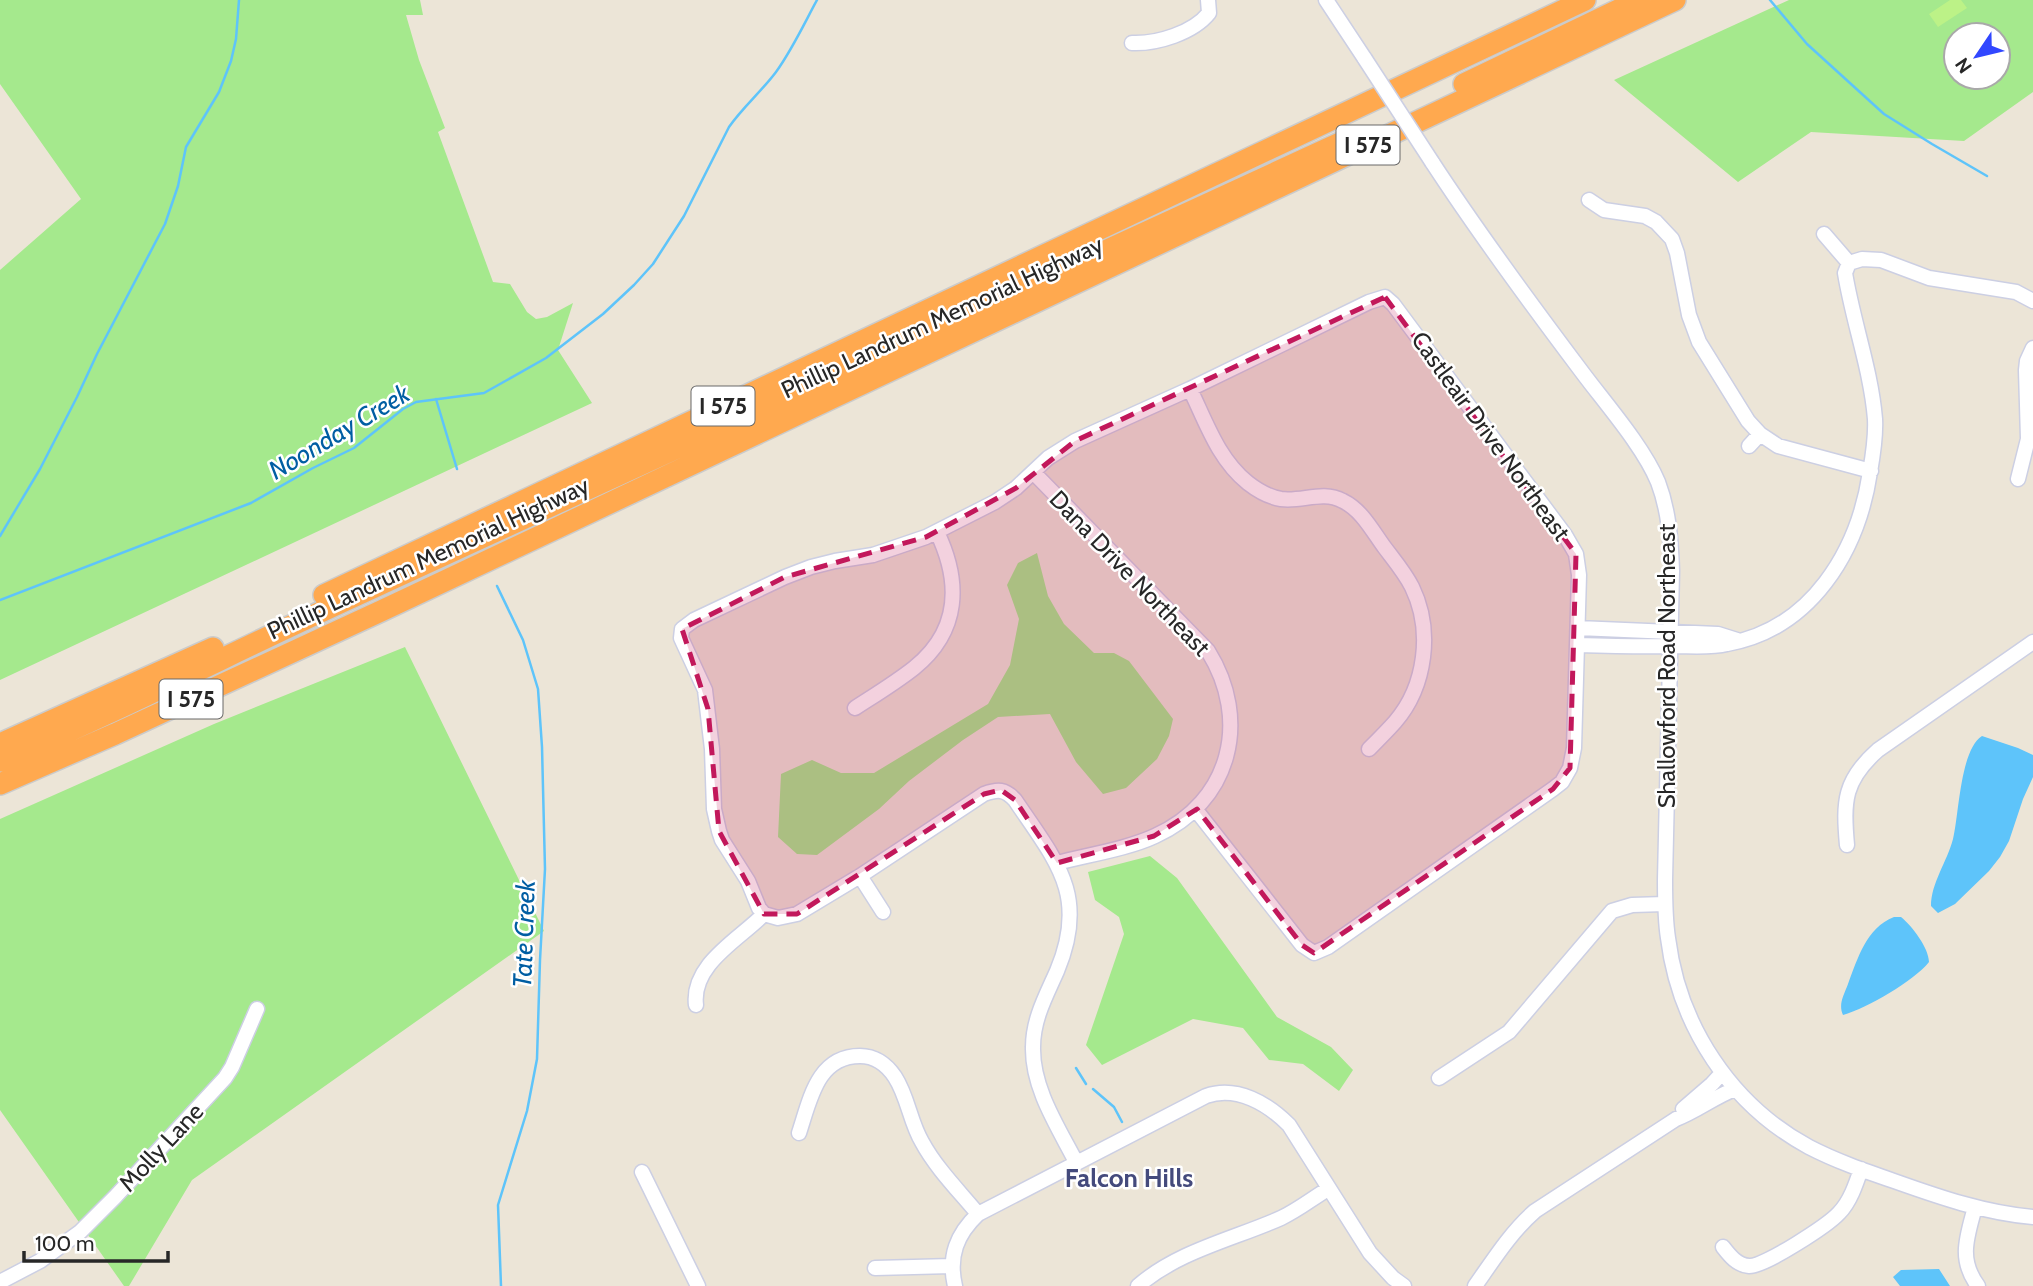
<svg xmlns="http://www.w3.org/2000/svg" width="2033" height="1286" font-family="Cabin,sans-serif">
<rect width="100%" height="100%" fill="#ece5d7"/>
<!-- green -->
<path fill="#a5e98d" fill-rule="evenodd" d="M0,0h420l3,15h-17l13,45 26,68 -7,4 55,150 17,2 17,28 9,7 11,-2 26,-14 -15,47 34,53 -592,277v-410l81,-71 -81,-115z
M1789,0h244v92l-69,49 -153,-9 -73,50 -124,-102zM1956,35h42v42h-42z
M1037,553l11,43 16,28 30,29h20l15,8 44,58 -4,17 -12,23 -31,29 -23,6 -27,-32 -26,-48 -52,3 -35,23 -54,41 -30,28 -62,46 -20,-1 -19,-17 3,-63 31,-14 29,13h33l114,-69 22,-39 9,-46 -12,-34 11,-22z
M405,647l139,284 -352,249 -63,106h-5l-124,-176v-291l214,-95z
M1150,856l27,22 100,139 54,30 22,23 -14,21 -36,-27 -34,-4 -26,-32 -50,-9 -91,46 -16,-20 38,-111 -5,-17 -24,-17 -7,-28z"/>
<!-- pitch -->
<path fill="#bcf287" d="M1950,0h11l6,8 -29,19 -9,-13z"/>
<!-- water -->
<path fill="#5ec4fa" d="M1982,736l36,12 15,7v22l-10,22 -14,42 -9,16 -11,14 -34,33 -17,9 -7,-7c0,-23 16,-44 22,-67 6,-24 7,-89 29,-103z
M1894,917h7c11,9 28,31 28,45 -15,19 -62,46 -86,53 -5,-11 1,-20 5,-31 10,-26 18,-56 46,-67z
M1939,1269l11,17h-50l-7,-9 8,-7z"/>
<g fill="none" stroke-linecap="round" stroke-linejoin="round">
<!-- stream -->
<path stroke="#5ec4fa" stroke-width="2.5" d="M1770,0l37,44 77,70 48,30 55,32
M436,399l21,70
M0,536l40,-67 37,-72 20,-43 68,-130 13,-38 8,-39 33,-55 12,-31 5,-22 3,-39
M497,586l26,54 15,49 4,58 3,122 -5,91 -3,99 -10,52 -29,94 3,81
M0,600l251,-97 62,-35 41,-20 49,-39 13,-7 68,-9 62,-35 57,-44 31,-29 19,-21 31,-48 45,-89c14,-20 32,-35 47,-55 16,-22 28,-48 41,-72
M1076,1068l10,16
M1093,1089l21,18 8,15"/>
<defs>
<path id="minor" d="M1326,0l39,59
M1132,43c25,1 61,-10 77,-30l-1,-13
M1432,162c47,72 98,141 150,210 23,31 61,74 76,110 11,29 13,59 14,89l-7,309c0,19 0,39 3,58 11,88 63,167 141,209 27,14 56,24 85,34 45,16 91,32 139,36
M1589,200l15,10 41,6 11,6 16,17 5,14 12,62 10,27 49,79 12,13 18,12 93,25
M1849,263l13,-4 19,1 48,18 87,14 17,9
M1190,389c16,33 28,70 58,94 9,7 21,14 33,16 22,3 41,-9 62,2 19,9 30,31 42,47 9,12 20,25 27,39 21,43 14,99 -17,135 -8,9 -17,18 -26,27
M1749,446l11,-12
M1033,472l175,179c43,69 23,151 -53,185 -28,13 -68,19 -98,27
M2018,479l10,-40 -2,-69 1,-9 6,-13
M1578,628l140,6 19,6
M1577,645c32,1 64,2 96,1 18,0 37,2 54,-2 84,-15 131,-92 143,-172 3,-17 6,-35 5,-53 -4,-49 -22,-97 -30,-146l4,-10 -25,-29
M855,708c20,-13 40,-25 59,-40 46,-37 47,-86 23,-136
M1847,845c-4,-44 -3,-65 31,-95l155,-108
M860,876l23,36
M696,1005c-5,-41 44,-66 68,-91
M1439,1078l70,-46 103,-121 20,-6 33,-1
M1683,1109l29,-25 10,-11
M799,1133c11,-33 18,-77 61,-77 15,0 27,9 35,21 13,20 15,45 27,65 14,26 37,49 56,72
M1076,1162c-18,-35 -44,-74 -43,-115 0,-28 13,-51 24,-76 32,-76 -1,-110 -42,-171 -10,-11 -17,-11 -31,-6l-124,82 -63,38 -19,4 -14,-4 -5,-6 -11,-27 -26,-41 -3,-9 -5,-22 -2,-60 -7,-59 -24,-52 1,-9 12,-9 91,-43 26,-10 24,-6 38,-6 53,-18 69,-35 21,-14 32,-30 27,-17 115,-52 179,-87 16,-5 8,7 172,231 11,19 3,21 -5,173 -4,20 -8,14 -9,7 -225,158 -14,6 -12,-8 -106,-135
M642,1172l56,114
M1975,1207c-8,30 -17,52 3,79
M1723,1247c7,9 14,18 26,19 15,1 79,-41 90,-53 11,-11 17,-29 22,-44
M875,1268l77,-2
M0,1282l40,-21 40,-29 35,-35 110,-119 7,-11 25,-58
M955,1286c-7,-30 2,-52 23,-72l228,-118c31,-11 62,8 83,29l81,128 23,25 11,8
M1138,1286c40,-35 96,-47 143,-68 17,-8 32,-20 47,-29
M1475,1286c19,-27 36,-54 60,-75l141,-92c21,-8 38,-22 59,-30"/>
<path id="highway" d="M1464,84l175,-84
M324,595l1261,-595
M0,744l213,-96
M0,761c120,-50 235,-110 353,-164 334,-151 667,-305 1000,-460
M0,784l115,-50 266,-123 1294,-611"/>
</defs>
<!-- minor casing -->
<use href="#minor" stroke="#cccfe3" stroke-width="17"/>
<!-- highway casing -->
<use href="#highway" stroke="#cbcbcb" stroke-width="24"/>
<!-- minor -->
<use href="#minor" stroke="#fff" stroke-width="14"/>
<!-- highway -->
<use href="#highway" stroke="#ffa94f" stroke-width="21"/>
<defs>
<path id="minor-bridge" d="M1365,59l67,103"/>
</defs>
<!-- minor-bridge casing -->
<use href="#minor-bridge" stroke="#cccfe3" stroke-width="17" stroke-linecap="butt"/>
<!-- minor-bridge -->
<use href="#minor-bridge" stroke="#fff" stroke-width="14"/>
</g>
<!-- marked area -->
<path fill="#c2185b" fill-opacity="0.2" stroke="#c2185b" stroke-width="5" stroke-dasharray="14 9" stroke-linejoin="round" d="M1385,297l191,257 -6,214 -17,21 -239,164 -12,-8 -105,-136 -43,27 -97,27 -42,-63 -14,-10 -17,4 -187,120h-33l-45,-83 -11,-122 -26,-80 103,-52 141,-40 90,-49 59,-47z"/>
<g text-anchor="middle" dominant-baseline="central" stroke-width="5" stroke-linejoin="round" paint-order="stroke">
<!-- shield labels -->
<g fill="#fff" stroke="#686868" stroke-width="2">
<rect x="1336.5" y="125.5" width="63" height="39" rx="5"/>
<rect x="691.5" y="386.5" width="63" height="39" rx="5"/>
<rect x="159.5" y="679.5" width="63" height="39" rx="5"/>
</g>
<g font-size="23" font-weight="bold" fill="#272727">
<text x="1368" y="145">I 575</text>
<text x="723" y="406">I 575</text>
<text x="191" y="699">I 575</text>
</g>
<!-- street labels -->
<g font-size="24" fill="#272727" stroke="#fff">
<text transform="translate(942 317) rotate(-25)">Phillip Landrum Memorial Highway</text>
<text transform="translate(1491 436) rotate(54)">Castleair Drive Northeast</text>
<text transform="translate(428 558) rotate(-25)">Phillip Landrum Memorial Highway</text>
<text transform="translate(1130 573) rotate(46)">Dana Drive Northeast</text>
<text transform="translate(1666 666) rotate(-90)">Shallowford Road Northeast</text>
<text transform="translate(161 1147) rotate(-47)">Molly Lane</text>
</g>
<!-- water labels -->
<g font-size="26" font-style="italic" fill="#005ea3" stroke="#fff">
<text transform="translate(339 432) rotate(-31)">Noonday Creek</text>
<text transform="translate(524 934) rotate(-88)">Tate Creek</text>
</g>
<!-- neighbourhood labels -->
<g font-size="26" font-weight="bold" fill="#444a7c" stroke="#fff">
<text x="1129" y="1178">Falcon Hills</text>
</g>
</g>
<!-- north arrow -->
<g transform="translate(1977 56) rotate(235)"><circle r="33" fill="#ffffff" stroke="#a9a9a9" stroke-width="2"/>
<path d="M0-5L12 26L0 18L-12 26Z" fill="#3147ff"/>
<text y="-10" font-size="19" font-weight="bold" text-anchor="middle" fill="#272727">N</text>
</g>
<!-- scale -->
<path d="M24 1251v10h144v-10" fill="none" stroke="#272727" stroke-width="3.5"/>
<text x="35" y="1251" font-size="21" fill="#272727" stroke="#ffffff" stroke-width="5" paint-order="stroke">100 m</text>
</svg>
